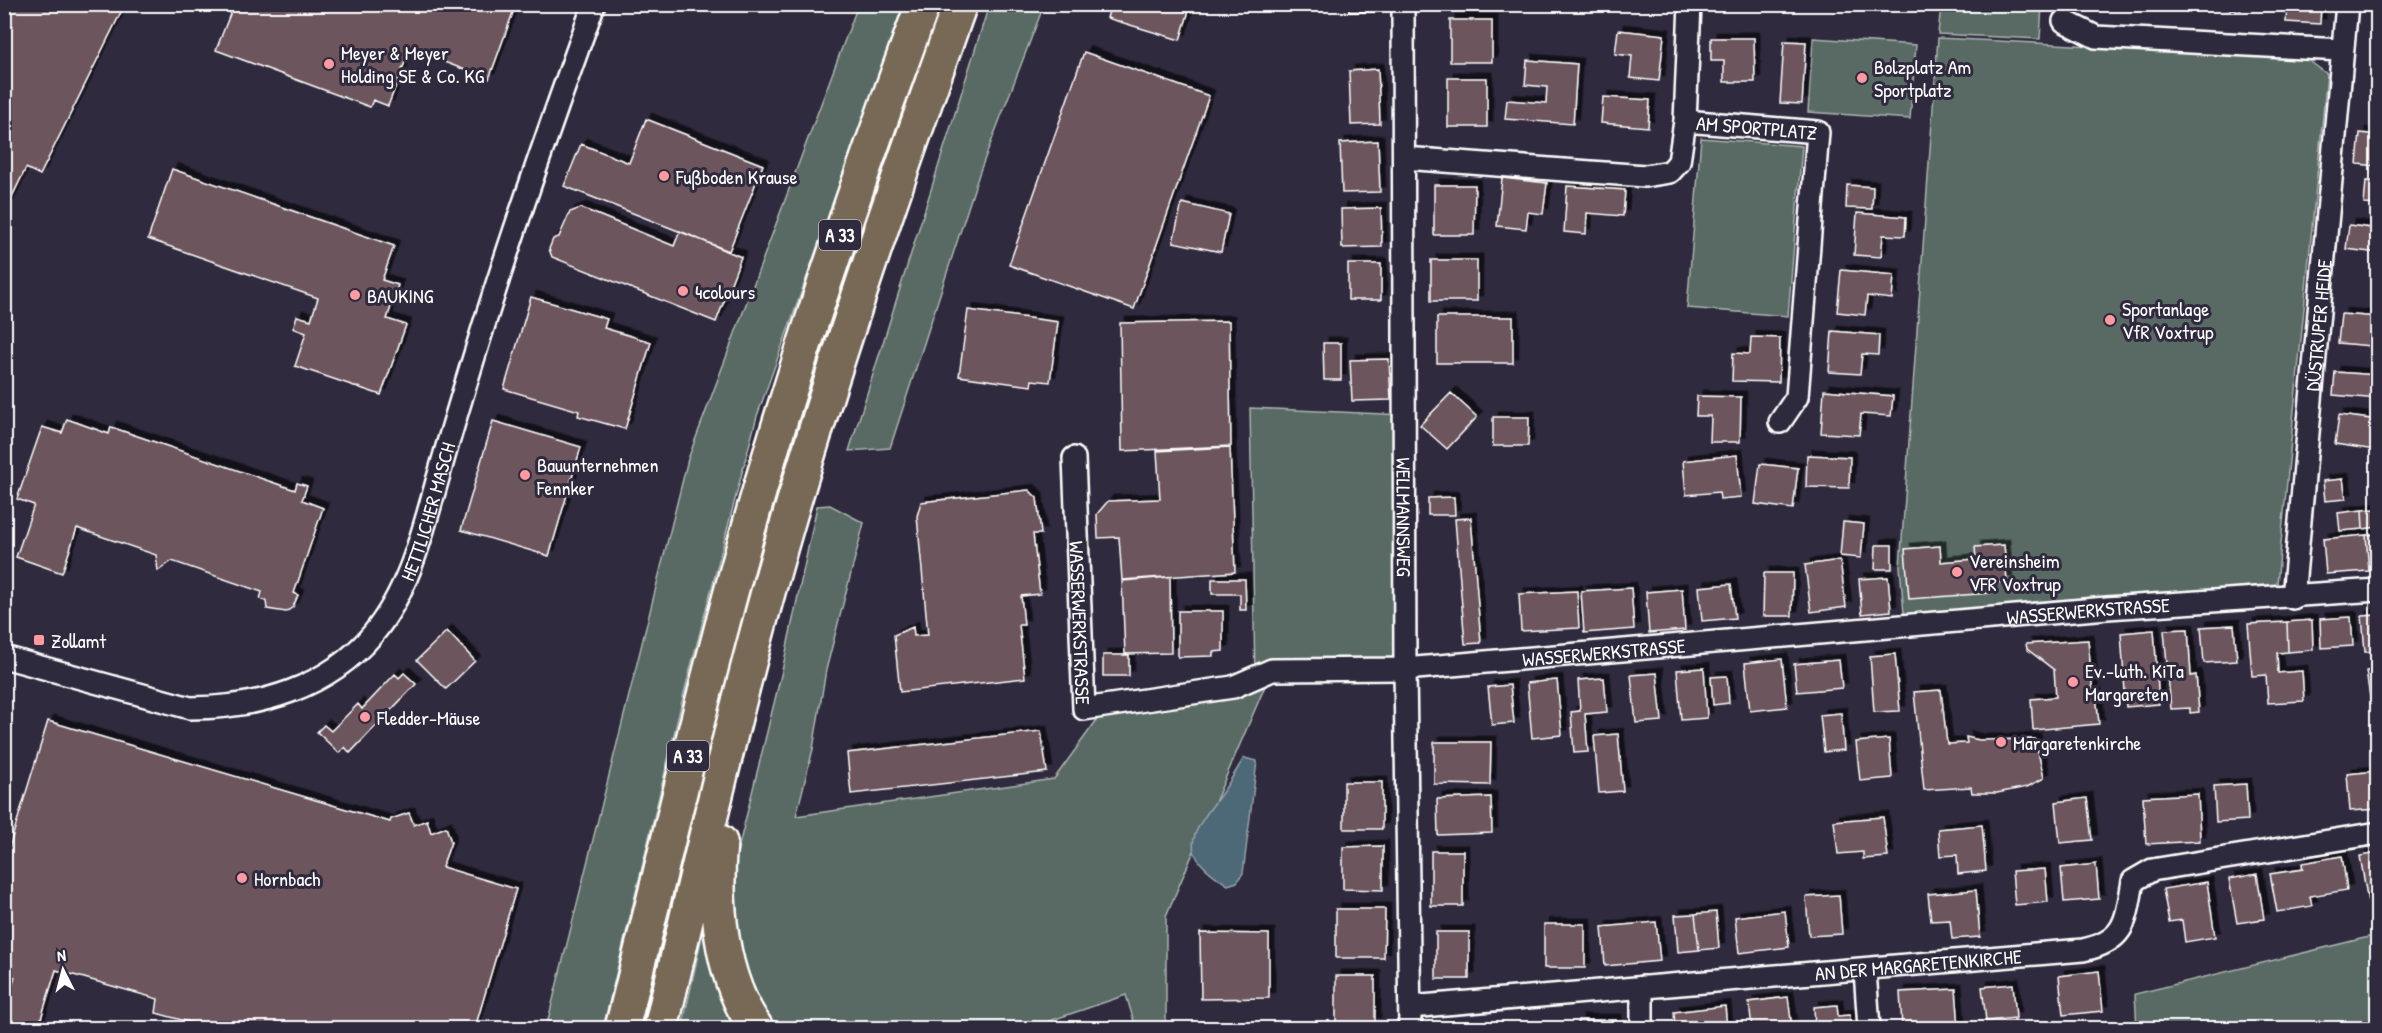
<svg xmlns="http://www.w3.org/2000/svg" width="2382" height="1033" font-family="'Patrick Hand',sans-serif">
<defs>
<filter id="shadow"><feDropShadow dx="5.5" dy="-5.5" stdDeviation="0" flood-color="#0009"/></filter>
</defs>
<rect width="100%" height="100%" fill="#2f2a3d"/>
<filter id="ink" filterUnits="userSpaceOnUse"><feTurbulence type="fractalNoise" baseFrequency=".0167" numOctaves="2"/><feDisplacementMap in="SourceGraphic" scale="12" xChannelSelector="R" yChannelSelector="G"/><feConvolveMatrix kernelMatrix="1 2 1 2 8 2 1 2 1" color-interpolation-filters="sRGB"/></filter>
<g filter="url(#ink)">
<!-- green -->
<path fill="#586b64" stroke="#acb5b2" stroke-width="1.5" d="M858,5h46l-147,411 -73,277 -81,335h-57l142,-569z
M989,5h55l-64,166 -90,277 -41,3z
M1941,5h101l-2,34 -102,-5z
M1813,38l103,7 -6,74 -102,-7z
M1938,38l366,19 23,17 -50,510 -373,30 -4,-47z
M1701,138l101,8 -14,170 -101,-8z
M1250,408l154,7 1,254 -133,1 -106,246v112h-30l-10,-33 -97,33h-259l-27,-64 -12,-58 2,-36 49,-199 35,-165 13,-1 34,18 -38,147 -13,79 -17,67 258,-37 45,-62 156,-40z
M718,906l38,122h-74l20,-92z
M2377,935v93h-240l-2,-34z"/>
<!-- water -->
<path fill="#4e6876" stroke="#95a4ad" stroke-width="1.5" d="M1244,758l13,3 -14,112 -6,9 -9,3c-50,-32 -40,-47 -9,-88 9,-12 17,-26 25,-39z"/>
<!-- building -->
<path fill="#6c555c" stroke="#fff" stroke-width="1.5" filter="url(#shadow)" d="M4,4h121l-85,171 -14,-7 -19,39z
M234,4h282l-27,75 -79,-30 -22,57 -15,-6 -3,7 -154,-57z
M1111,4h80l-11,36 -73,-22z
M1349,4h27v8h-27z
M1723,4h26v5l-27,-2z
M2110,4h49v5z
M2215,4h26v6l-27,-2z
M2287,4h34l-1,20 -34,-2z
M1450,20h42v42h-42z
M1618,30l46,5 -5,46 -29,-3 2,-22 -17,-2z
M1711,38h43l1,44h-31v-21h-13z
M1784,41l22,1 -4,62 -22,-1z
M1084,52l125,44 -75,213 -125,-44z
M1527,60l50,4 -4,60 -68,-5 2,-19 39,3 1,-16 -22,-2z
M1378,69l2,55 -29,1 -2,-54z
M1448,78h39v49h-39z
M1603,97l47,3 -2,27 -47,-4z
M646,119l117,46 -34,86 -165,-65 17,-42 48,19z
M2360,133l18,2v31l-21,-2z
M1378,141l2,51 -38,1 -2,-50z
M172,169l222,77 -12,34 16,5 -11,34 19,6 -25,70 -86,-29 11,-33 -13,-5 4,-12 14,4 7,-22 -170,-59z
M1502,178l45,5 -4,31 -15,-2 -2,17 -29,-3z
M2366,181l12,1v23l-14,-1z
M1434,185h41l-1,50h-40z
M1847,185l26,2 -1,22 -26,-1z
M1567,186l58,4 -2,26 -36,-3 -1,21 -22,-2z
M1182,203l47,11 -8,38 -48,-10z
M581,208l93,38 6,-15 61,26 -25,65 -164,-65 -3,-8 4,-10 6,-2 11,-25z
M1381,208l1,39 -40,1 -1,-39z
M1857,213l49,4 -1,19 -22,-1 -2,22 -27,-2z
M2349,225l29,4v24l-32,-4z
M1431,260h46v41h-46z
M1348,264h33v36h-33z
M1841,270l53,5 -2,24 -25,-3 -2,19 -28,-3z
M531,297l76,22 -3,9 47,14 -26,87 -47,-13 1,-5 -75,-22z
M968,310l90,12 -8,60 -18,-2 -1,6 -72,-10z
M2341,314l37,3v22l-7,-1v8l-33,-3z
M1437,317h76v46h-76z
M1229,321l2,125 -109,5 -2,-128z
M1832,331l47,4 -1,20 -16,-1 -2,20 -31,-2z
M1751,337l29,1 -1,44 -47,-1 1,-28 17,1z
M1323,343h18v37h-17z
M1389,359l2,41 -39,1 -2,-41z
M2335,372l43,3v24l-45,-4z
M1824,390l69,6 -2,20 -30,-2 -2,21 -38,-2z
M1451,393l26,24 -30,32 -27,-24z
M1697,396l44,1 -1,45h-30l1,-26h-15z
M2339,415l39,5 -3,30 -40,-6z
M1493,417h36l-1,29h-35z
M67,419l42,15 2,-7 184,63 2,-7 10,3 -5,14 21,8 -29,85 4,2 -5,12 -7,5 -19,-3 -1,-8 -6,-2 2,-7 -90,-31 -14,10 -2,-16 -79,-27 -15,45 -46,-16 18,-52 -17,-6 25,-72 20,6z
M493,421l88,26 -32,109 -88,-26z
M1230,447l5,125 -113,8 -3,-43 -21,1 -1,-24 11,-13 52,-2 -3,-48z
M1737,455l4,42 -21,2 -1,-7 -33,3 -3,-34z
M1807,455l43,2 -1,31 -43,-1z
M1760,464l38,4 -5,41 -38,-5z
M2343,479l3,20 -21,2 -2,-20z
M1029,490l8,8 4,36h-8l7,60 -19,2 3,29h-5l6,53 -125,14 -6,-57 19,-8 1,9 14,-1 -11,-119 4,-14z
M1454,497l1,18h-27v-17z
M2378,509v18l-15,2 -1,-19z
M2362,510l1,19 -23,2 -2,-18z
M1471,518l10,125 -16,1 -10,-125z
M1843,522l21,2 -3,34 -21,-2z
M2378,534v36l-9,1 -3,-36z
M2366,535l3,36 -43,3 -3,-35z
M1876,545h16v24h-17z
M2004,545l3,37 -17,1 1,10 -82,6 -4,-50 35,-3 1,16 35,-3 -1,-12z
M1840,560l6,47 -35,5 -6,-47z
M1764,573h29l-1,43h-29z
M1170,577l1,76 -46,1 -3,-73z
M1888,577l3,34 -29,3 -3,-35z
M1212,579h33l1,31h-6v-16h-28z
M1731,584l4,34 -33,3 -3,-34z
M1631,588l3,41 -50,4 -3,-42z
M1682,589l3,41 -36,3 -3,-41z
M1577,591l2,37 -58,3 -2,-37z
M1178,611h45v40l-10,1v4l-35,1z
M2378,615v37h-13l-3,-36z
M2351,617l2,29 -32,2 -1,-29z
M2312,620l1,30 -25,2 -1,-30z
M2287,622l1,30 -11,1 1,20 24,-2 2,30 -36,2 -2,-28 -14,1 -4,-52z
M2234,625l3,36 -33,2 -3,-36z
M2188,629l3,47 5,-1 3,37 -9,1v-5l-19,1 -7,-79z
M2154,630l5,74 -33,3 -5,-74z
M447,631l28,30 -29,28 -29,-29z
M2088,640l5,55 3,-1 3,30 -66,6 -2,-31 25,-2 -2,-27 -27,-21 -1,-5z
M1895,654l5,57 -26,1 -4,-56z
M1103,655h26v21h-26z
M1782,659l5,48 -37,4 -5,-48z
M1839,660l3,28 -45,4 -3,-28z
M1704,668l3,50 -26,2 -4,-50z
M2378,669v53l-4,1 -8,-52z
M404,673l12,11 -66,69 -5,-6 -6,6 -22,-21 7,-7 7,6 27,-27 4,5 33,-35 4,4z
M1657,673l5,48 -26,2 -5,-48z
M1727,676l2,27 -16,2 -2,-28z
M1604,678l3,34 -22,2 3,38 -14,1 -3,-41 9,-1 -2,-31z
M1557,680l5,55 -30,3 -5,-55z
M1510,685l4,38 -22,2 -4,-38z
M1941,690l6,54 20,-1 -1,-6 13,3 56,-1 9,39 -17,9 -30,6h-25l-1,-6 -47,3 -10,-98z
M1841,713l3,37 -20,2 -4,-37z
M48,721l342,101 1,-3 18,-6 5,12 13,-5 4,13 15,-6 5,15 -9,25 74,22 -41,139h-264l-55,-15 2,-14 -102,-29 -18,58h-34v-17l11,-34 -11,-3v-110z
M1041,731l6,41 -196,22 -4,-41z
M1618,734l5,57 -24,2 -5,-57z
M1889,739l3,39 -32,3 -4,-39z
M1434,742h57l-1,43 -56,-1z
M2377,771l1,38 -28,2 -3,-37z
M1344,782h38v47h-38z
M2246,784l2,36 -32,2 -2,-36z
M2198,794l2,47 -54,3 -3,-47z
M1491,797l1,36 -54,2 -1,-36z
M2087,798l5,42 -32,3 -4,-41z
M1883,817l5,40 -25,2v-7l-25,2 -4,-33z
M1982,825l4,46 -28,3 -1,-19 -17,1 -2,-27z
M1383,846v44l-40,-1v-42z
M1431,851h32v55h-32z
M2378,853v47l-10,2 -8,-46z
M2342,856l5,34 -37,6 2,10 -35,6 -7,-38 33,-5 -1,-6z
M2096,864l3,35 -35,3 -3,-34z
M2045,869l3,33 -33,3 -3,-34z
M2257,874l7,45 -27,4 -8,-44z
M2207,882l8,55 -30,5 -3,-22 -13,2 -6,-33z
M1976,890l4,47 -28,2 -2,-19 -19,1 -3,-27z
M1839,895l3,39 -33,2 -3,-39z
M1336,909h49l-1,49h-48z
M1785,911l4,36 -50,6 -4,-36z
M1716,912l3,36 -20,2 -4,-36z
M1695,914l4,36 -21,2 -3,-37z
M1656,922l4,39 -55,5 -3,-39z
M1544,924h41v44h-41z
M1436,932h33v47h-33z
M1200,933l69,1v64l-68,1z
M2099,971l4,40 -40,4 -4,-39z
M1336,976h39v47l-39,-1z
M2013,984l3,34 -30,3 -4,-34z
M1956,989l3,39h-57l-2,-36z
M1788,997l4,31h-40l-3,-26z
M1837,1005l1,11 12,-1 1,13h-36l-1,-21z
M1725,1006l2,22h-52l-1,-16z
M1578,1020h38v8h-38z"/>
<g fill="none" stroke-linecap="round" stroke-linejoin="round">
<defs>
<g id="street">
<path id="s1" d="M1403,4l2,665 5,359"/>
<path d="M2064,21l32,16 246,13"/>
<path id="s2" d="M1685,121l133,11 -21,265 -17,25"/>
<path d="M1404,158l241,18 25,-4 9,-10 6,-41 5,-117"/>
<path id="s3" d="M1074,458l10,251 149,-22 39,-17 133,-1 702,-61 271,-18"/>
<path id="s4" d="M2293,598l54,-594"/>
<path id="s5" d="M4,657l186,51c69,0 138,-20 183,-74 38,-46 51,-108 67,-163 12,-43 25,-85 38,-127 35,-114 75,-227 116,-340"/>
<path d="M1865,970l4,58"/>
<path d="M1642,987v41"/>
<path id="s6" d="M1410,1007l673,-57c44,-9 43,-31 50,-69l19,-11 226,-37"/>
</g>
<path id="highway" d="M720,842c-6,61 0,135 36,186
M622,1028c43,-171 82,-344 131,-515 49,-172 108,-341 170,-509
M661,1028c45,-193 89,-387 148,-576 46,-151 98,-299 151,-448"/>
</defs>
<!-- street casing -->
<use href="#street" stroke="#fff" stroke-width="26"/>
<!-- highway casing -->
<use href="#highway" stroke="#fff" stroke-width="38"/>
<!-- street -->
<use href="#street" stroke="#2f2a3d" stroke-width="21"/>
<!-- highway -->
<use href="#highway" stroke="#776954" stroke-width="33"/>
</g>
</g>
<!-- markers -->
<g fill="#ff9aa2" stroke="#2f2a3d" stroke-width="2">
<circle cx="329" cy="64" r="6"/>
<circle cx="1862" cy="78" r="6"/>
<circle cx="664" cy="176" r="6"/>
<circle cx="683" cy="291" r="6"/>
<circle cx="355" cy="295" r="6"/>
<circle cx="2110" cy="320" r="6"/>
<circle cx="525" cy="475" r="6"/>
<circle cx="1957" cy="572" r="6"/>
<rect x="33" y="634" width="12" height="12" rx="3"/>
<circle cx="2073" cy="682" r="6"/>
<circle cx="365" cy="717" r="6"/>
<circle cx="2001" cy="742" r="6"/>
<circle cx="242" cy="878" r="6"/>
</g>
<g text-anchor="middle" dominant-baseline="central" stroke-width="6" stroke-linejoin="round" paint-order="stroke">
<!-- shield labels -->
<g fill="#2f2a3d" stroke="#c1bfc5" stroke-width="1.5">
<rect x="819" y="220" width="42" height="30" rx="4.5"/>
<rect x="667" y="741" width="42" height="30" rx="4.5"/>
</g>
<g font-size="18" font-weight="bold" fill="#fff">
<text x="840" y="235">A 33</text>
<text x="688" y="756">A 33</text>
</g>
<!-- poi labels -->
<g font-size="20" fill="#fff" stroke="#2f2a3d" text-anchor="start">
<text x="341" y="52">Meyer &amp; Meyer<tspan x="341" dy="23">Holding SE &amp; Co. KG</tspan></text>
<text x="1874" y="66">Bolzplatz Am<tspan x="1874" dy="23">Sportplatz</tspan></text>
<text x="676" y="176">Fußboden Krause</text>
<text x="695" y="291">4colours</text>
<text x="367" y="295">BAUKING</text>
<text x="2122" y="308">Sportanlage<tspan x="2122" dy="23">VfR Voxtrup</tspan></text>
<text x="537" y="464">Bauunternehmen<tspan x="537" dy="23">Fennker</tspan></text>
<text x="1969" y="560">Vereinsheim<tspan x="1969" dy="23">VFR Voxtrup</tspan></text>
<text x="51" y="640">Zollamt</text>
<text x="2085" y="670">Ev.-luth. KiTa<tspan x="2085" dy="23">Margareten</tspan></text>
<text x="377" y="717">Fledder-Mäuse</text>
<text x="2013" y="742">Margaretenkirche</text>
<text x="254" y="878">Hornbach</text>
</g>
<!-- street labels -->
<g font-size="20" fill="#fff" stroke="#2f2a3d">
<text stroke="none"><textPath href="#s2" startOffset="72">AM SPORTPLATZ</textPath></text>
<text stroke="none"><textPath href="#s4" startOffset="274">DÜSTRUPER HEIDE</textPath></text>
<text stroke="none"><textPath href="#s5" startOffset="532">HETTLICHER MASCH</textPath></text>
<text stroke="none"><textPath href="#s1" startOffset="513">WELLMANNSWEG</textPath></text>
<text stroke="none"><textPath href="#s3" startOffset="1263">WASSERWERKSTRASSE</textPath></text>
<text stroke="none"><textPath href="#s3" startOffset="165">WASSERWERKSTRASSE</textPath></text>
<text stroke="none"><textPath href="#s3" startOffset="777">WASSERWERKSTRASSE</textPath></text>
<text stroke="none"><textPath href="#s6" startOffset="510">AN DER MARGARETENKIRCHE</textPath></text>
</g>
</g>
<!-- margin -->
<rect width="2382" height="1033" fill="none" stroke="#2f2a3d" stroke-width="24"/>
<rect x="12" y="12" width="2358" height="1009" fill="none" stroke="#fff" stroke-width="2" filter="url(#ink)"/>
<!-- north arrow -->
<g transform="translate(63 970) rotate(354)" stroke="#2f2a3d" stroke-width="4.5" paint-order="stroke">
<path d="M0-4.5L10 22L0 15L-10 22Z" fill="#ffffff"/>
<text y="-9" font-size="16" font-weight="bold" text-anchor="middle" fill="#ffffff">N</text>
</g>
</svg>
